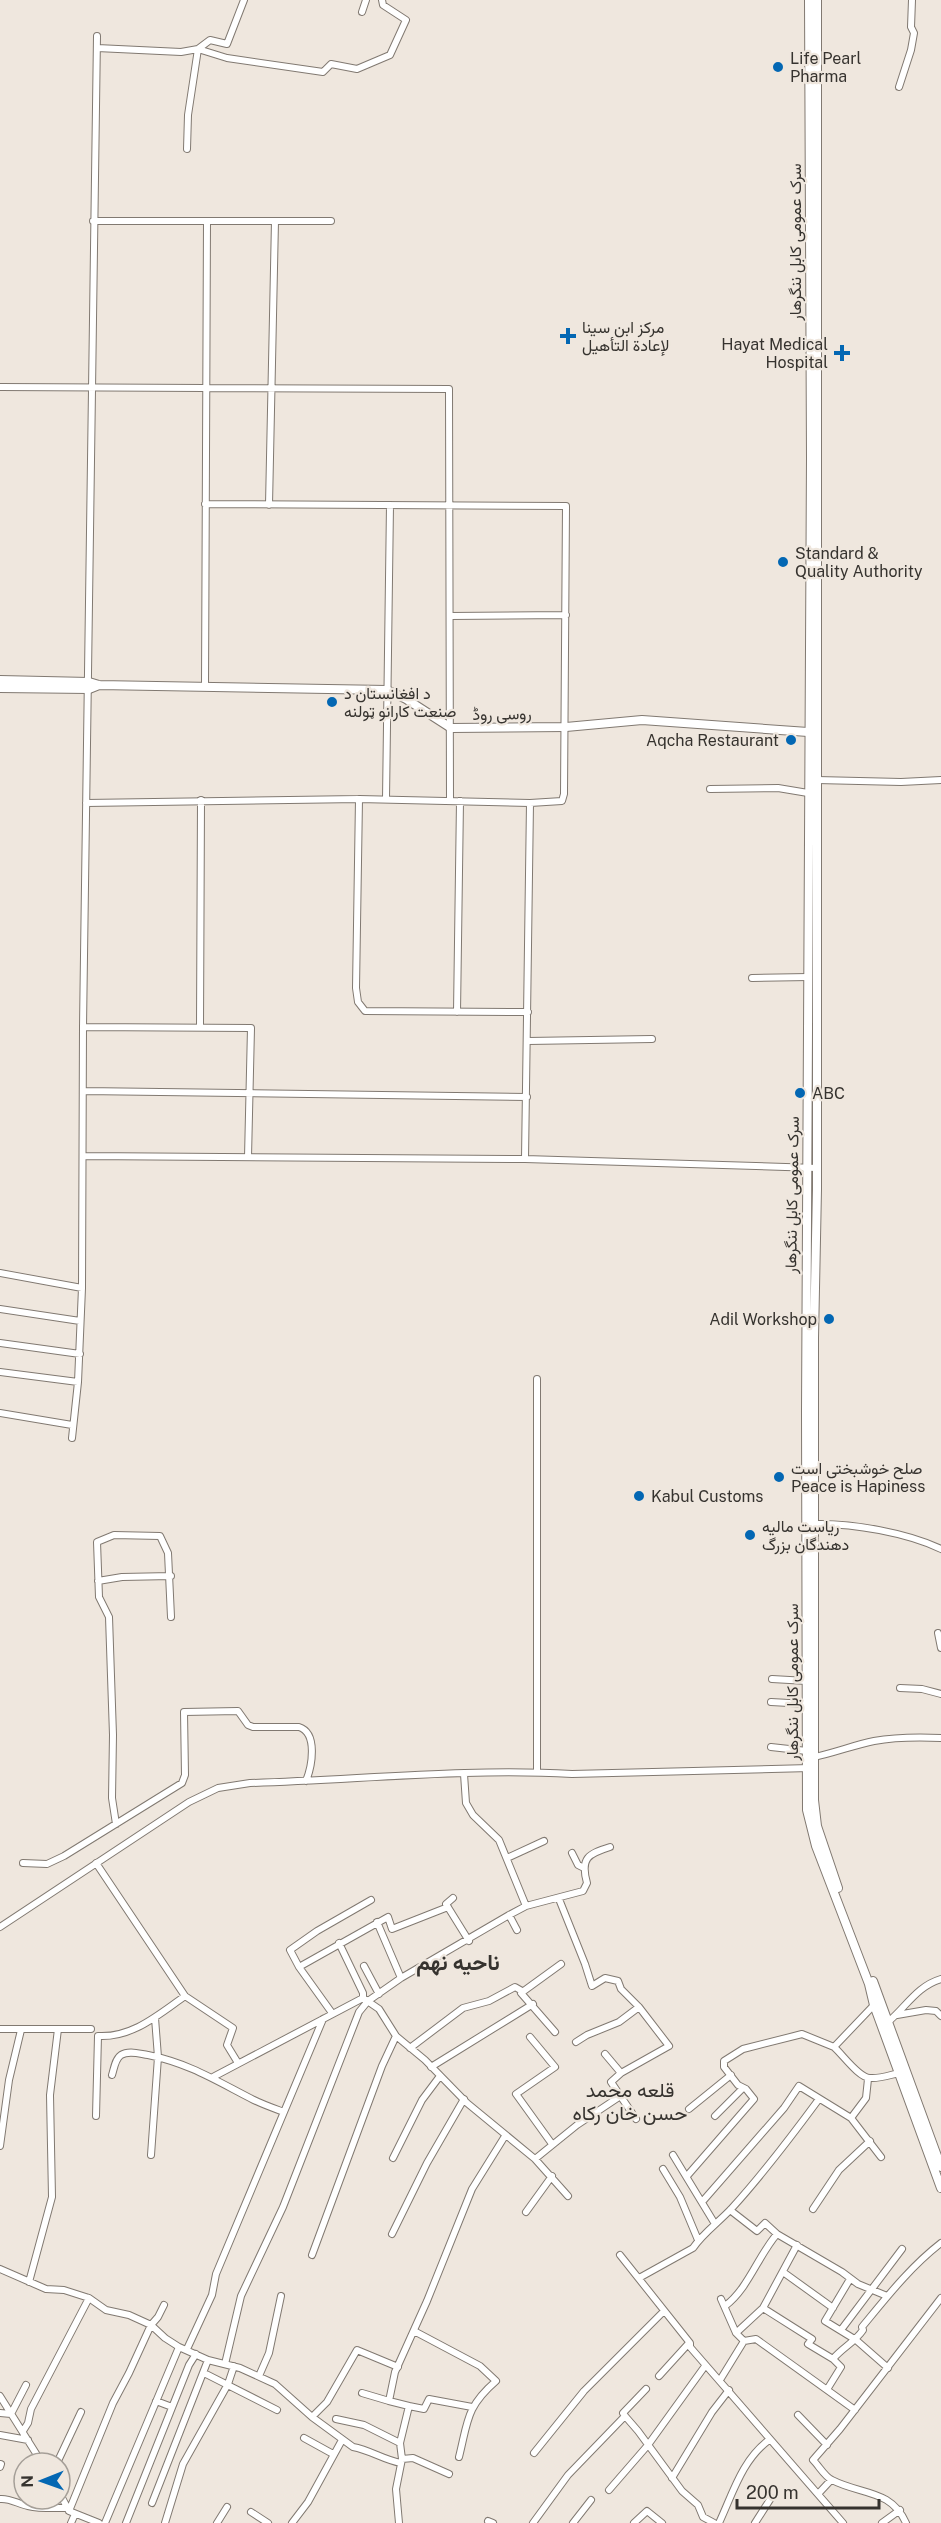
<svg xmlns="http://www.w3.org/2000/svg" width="941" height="2523" font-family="'Public Sans',Vazirmatn,sans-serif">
<rect width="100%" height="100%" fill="#efe7de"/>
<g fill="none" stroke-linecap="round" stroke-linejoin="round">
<defs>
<path id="minor" d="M362,12l4,-12
M97,48l84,4 17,-3 12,-9 17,4 17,-44
M899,87l12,-37 3,-17 -3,-6 1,-27
M187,149l1,-34 10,-66 29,9 96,14 8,-8 26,5 33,-14 16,-35 -23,-15 -1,-5
M93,221h238
M0,387l449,2 1,412
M269,505l6,-284
M450,616l116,-1
M205,687l2,-465
M817,780l84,2 40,-2
M710,789l68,-1 30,5
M359,799l-3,189 2,14 7,9 163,1
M386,799l4,-294
M86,803l273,-4 171,4 32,-2 2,-7 2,-288 -361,-2
M752,978l57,-1
M457,1012l3,-211
M83,1027l168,1 -3,129
M200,1027l1,-227
M528,1041l124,-2
M84,1091l443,6
M84,1156l441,3 292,9
M525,1159l5,-356
M0,1273l82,15
M0,1309l80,12
M0,1343l80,11
M0,1372l78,10
M537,1379v393
M0,1413l72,12
M72,1438l6,-56 4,-94 1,-261 14,-991
M815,1524c37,-1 93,9 126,25
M98,1581l24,-4 49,-1
M938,1633l3,15
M772,1679l35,2
M900,1688l22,1 19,5
M771,1702l36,2
M771,1747l36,4
M814,1757c20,-4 40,-12 60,-16 22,-4 44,-4 67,-3
M464,1774l2,29 7,12 26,25 27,66
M116,1824l-4,-26 1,-63 -4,-118 -10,-20 -2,-55 17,-7 46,1 8,17 3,64
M572,1853l6,12 6,3
M507,1858l37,-17
M23,1863l24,1 17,-8 118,-73 3,-8 -1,-63 54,-1 10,14 5,2h46c19,6 13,39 7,54
M96,1863l89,133 48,32 -6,17 11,18
M453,1898l-7,6 23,37
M559,1899l26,65 7,22 13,-8 13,3 3,8 18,18 30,39 -48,27 -10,9 25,37
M509,1915l8,15
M377,1922l24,56
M0,1927l189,-125 29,-14 32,-5c107,-3 215,-15 322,-9l238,-6
M339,1943l24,50v5
M364,1966l15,28
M299,1967l89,-50 4,12 56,-22
M332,2013l-33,-46 -9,-17 27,-19 54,-31
M897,2015l29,-5 10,1 5,5
M888,2022c18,-15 29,-36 53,-43
M0,2029h91
M555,2032l-34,-39 40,-29
M530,2037l25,30 -39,27 36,50
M576,2042l11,-7 32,-13 20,-15
M834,2047c9,8 25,31 36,31 9,1 20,-3 29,-5
M410,2048l53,-40 26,-7 26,-14 7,4
M605,2054l16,19
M431,2067l102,-63
M112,2075c2,-6 3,-16 9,-20 8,-5 19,-1 27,0 40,8 67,25 102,43 11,6 23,10 34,14
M213,2077l150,-79 16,11 17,27 29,24 42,43 68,56 33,37
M689,2109l42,-34
M96,2116l2,-80c34,2 60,-21 87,-40
M715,2116l27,-27
M851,2118l15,-20 2,-19
M0,2146l9,-66 12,-50
M151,2155l7,-98 -3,-39
M673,2155l42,69
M393,2158l29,-58 18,-24
M535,2159l42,-34 42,-28
M663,2169l17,28 18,43
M687,2176l67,-77 -8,-10 -8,-4 -14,-18v-6l19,-12 59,-15 32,13 40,-42
M702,2202l82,-94 15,-22 52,32 30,39
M813,2209l26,-39 31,-29
M730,2210l27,21 8,-8 12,11 65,38 16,12 29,12
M526,2212l26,-36
M392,2234l35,-71 37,-64
M312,2255l70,-189 14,-30
M620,2255l70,88v4l153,176
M0,2269l46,20 18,1 25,8 17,12 23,5 22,10 14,13 14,9 29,13 32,8 35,16 37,33 41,30c17,3 31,13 48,16
M783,2272l50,36
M639,2278l54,-30c10,-15 26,-26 39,-40 31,-34 59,-71 87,-109
M850,2279l-25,42 31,19 32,28
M29,2282l23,-85 -2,-102 8,-66
M721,2299l15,34 8,8
M725,2306c23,-17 33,-50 52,-72
M763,2308l49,31 -4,5 25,15 8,8 -13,21
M841,2330l61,-81
M414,2331l66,35 16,15c-30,26 -28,40 -37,76
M736,2333l27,-25 34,-63
M187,2349l25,-54 4,-21 107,-255
M833,2359c9,-11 22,-17 30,-29l-1,-3c24,-29 48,-60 79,-84
M225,2364l16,-68 42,-89 76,-195 9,-11 33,-23 108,-63 17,-9 57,-15 4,-8c-7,-25 1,-29 23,-36
M204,2373l73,37
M259,2376l10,-23 12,-57
M659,2376l30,-33
M720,2380l24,-39 12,-2 99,71
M362,2393l27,8
M0,2396l42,67
M156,2401l16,6
M409,2406l15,3 5,-10 43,8
M0,2413l11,1 15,-29
M798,2415l29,30
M625,2416l13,15 44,60 16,14 5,12 11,6
M312,2417l15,-15 30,-52 41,17
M336,2419l28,6 36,18
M23,2431l5,-8 3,-14 58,-111
M0,2435l28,5
M304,2438l29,16
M534,2453l50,-62 79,-79
M402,2459l11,-1 36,16
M57,2463l24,-51
M0,2467l1,-3
M672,2478l40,-66 17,-22
M609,2490l39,-45 57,-79
M60,2494l9,17 30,12
M818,2494l13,-14
M0,2499c10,-1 18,5 28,7 13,3 26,2 39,2
M152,2503l56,-143
M69,2511l44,-108 16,-30 22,-48 7,-8 6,-12
M251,2512l17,11
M488,2521l5,2
M71,2523l4,-9
M105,2523l74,-176
M126,2523l63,-158 7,-11
M165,2523l18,-59 45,-80 6,-18
M217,2523l10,-16
M292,2523l16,-21 34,-62
M399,2523l-3,-34 6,-30 -2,-16 9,-37 -20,-5 6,-29 32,-71 45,-112 33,-53
M533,2523l35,-48 57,-59 -2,-3 23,-24
M573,2523l18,-23
M634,2523l13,-12 15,12
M719,2523c14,-30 23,-63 50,-83
M755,2523l16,-25
M882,2523l18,-13
M906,2523c-15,-34 -45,-28 -74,-43 -7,-3 -13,-14 -19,-20l27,-31 101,-131"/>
<path id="major" d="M0,680l89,2 10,3 288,5 19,9 45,29 115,-1 76,-7 166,12
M0,688l89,1 10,-4"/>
<path id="highway" d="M809,0l2,458 -5,954 1,398 9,36 53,138 5,21 67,183
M817,0v1189l-3,149v462l3,26 21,62
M873,1981l68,186"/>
</defs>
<!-- minor casing -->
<use href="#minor" stroke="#817971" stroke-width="8"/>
<!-- major casing -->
<use href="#major" stroke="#817971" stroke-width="10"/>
<!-- highway casing -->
<use href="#highway" stroke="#817971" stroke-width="10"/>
<!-- minor -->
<use href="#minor" stroke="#fff" stroke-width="6"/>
<!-- major -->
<use href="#major" stroke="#fff" stroke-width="8"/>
<!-- highway -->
<use href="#highway" stroke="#fff" stroke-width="8"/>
</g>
<!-- markers -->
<g fill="#0367b3" stroke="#efe7de" stroke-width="2">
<circle cx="778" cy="67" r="6"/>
<path d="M565 327h6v6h6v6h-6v6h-6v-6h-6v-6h6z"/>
<path d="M839 344h6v6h6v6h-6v6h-6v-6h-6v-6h6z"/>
<circle cx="783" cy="562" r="6"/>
<circle cx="332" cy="702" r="6"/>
<circle cx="791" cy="740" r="6"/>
<circle cx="800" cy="1093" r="6"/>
<circle cx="829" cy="1319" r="6"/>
<circle cx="779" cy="1477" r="6"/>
<circle cx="639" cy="1496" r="6"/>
<circle cx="750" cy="1535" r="6"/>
</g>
<g text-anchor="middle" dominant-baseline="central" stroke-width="4.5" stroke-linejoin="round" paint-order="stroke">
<!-- poi labels -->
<g font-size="16" fill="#36332f" stroke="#efe7de" text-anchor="start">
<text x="790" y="58">Life Pearl<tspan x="790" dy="18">Pharma</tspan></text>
<text x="582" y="327">مركز ابن سينا<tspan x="582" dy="18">لإعادة التأهيل</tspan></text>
<text x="828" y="344" text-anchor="end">Hayat Medical<tspan x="828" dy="18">Hospital</tspan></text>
<text x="795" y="553">Standard &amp;<tspan x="795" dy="18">Quality Authority</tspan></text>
<text x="344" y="693">د افغانستان د<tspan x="344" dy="18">صنعت کارانو ټولنه</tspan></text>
<text x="779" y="740" text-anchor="end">Aqcha Restaurant</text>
<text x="812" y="1093">ABC</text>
<text x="817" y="1319" text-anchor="end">Adil Workshop</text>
<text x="791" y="1468">صلح خوشبختی است<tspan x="791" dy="18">Peace is Hapiness</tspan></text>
<text x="651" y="1496">Kabul Customs</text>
<text x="762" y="1526">ریاست مالیه<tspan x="762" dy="18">دهندگان بزرگ</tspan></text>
</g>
<!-- street labels -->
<g font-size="16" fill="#36332f" stroke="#efe7de">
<text transform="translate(795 242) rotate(-90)">سرک عمومی کابل ننگرهار</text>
<text transform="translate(502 714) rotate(-1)">روسی روڈ</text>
<text transform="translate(792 1195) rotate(-89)">سرک عمومی کابل ننگرهار</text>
<text transform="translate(792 1682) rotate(-90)">سرک عمومی کابل ننگرهار</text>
</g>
<!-- quarter labels -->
<g font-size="20" fill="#36332f" stroke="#efe7de">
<text x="630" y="2090">قلعه محمد<tspan x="630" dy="23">حسن خان رکاه</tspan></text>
</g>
<!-- district labels -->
<g font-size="22" font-weight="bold" fill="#36332f" stroke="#efe7de">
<text x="458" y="1962">ناحیه نهم</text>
</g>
</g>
<!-- north arrow -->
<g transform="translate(42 2481) rotate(269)"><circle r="28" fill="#efe7de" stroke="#a59f98" stroke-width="1.5"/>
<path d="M0-4.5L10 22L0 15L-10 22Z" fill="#0367b3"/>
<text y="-9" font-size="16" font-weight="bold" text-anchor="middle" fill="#36332f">N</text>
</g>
<!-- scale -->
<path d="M737 2499v9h142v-9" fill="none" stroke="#36332f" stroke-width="3"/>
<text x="746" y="2499" font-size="18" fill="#36332f" stroke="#efe7de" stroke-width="4.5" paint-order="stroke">200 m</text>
</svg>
